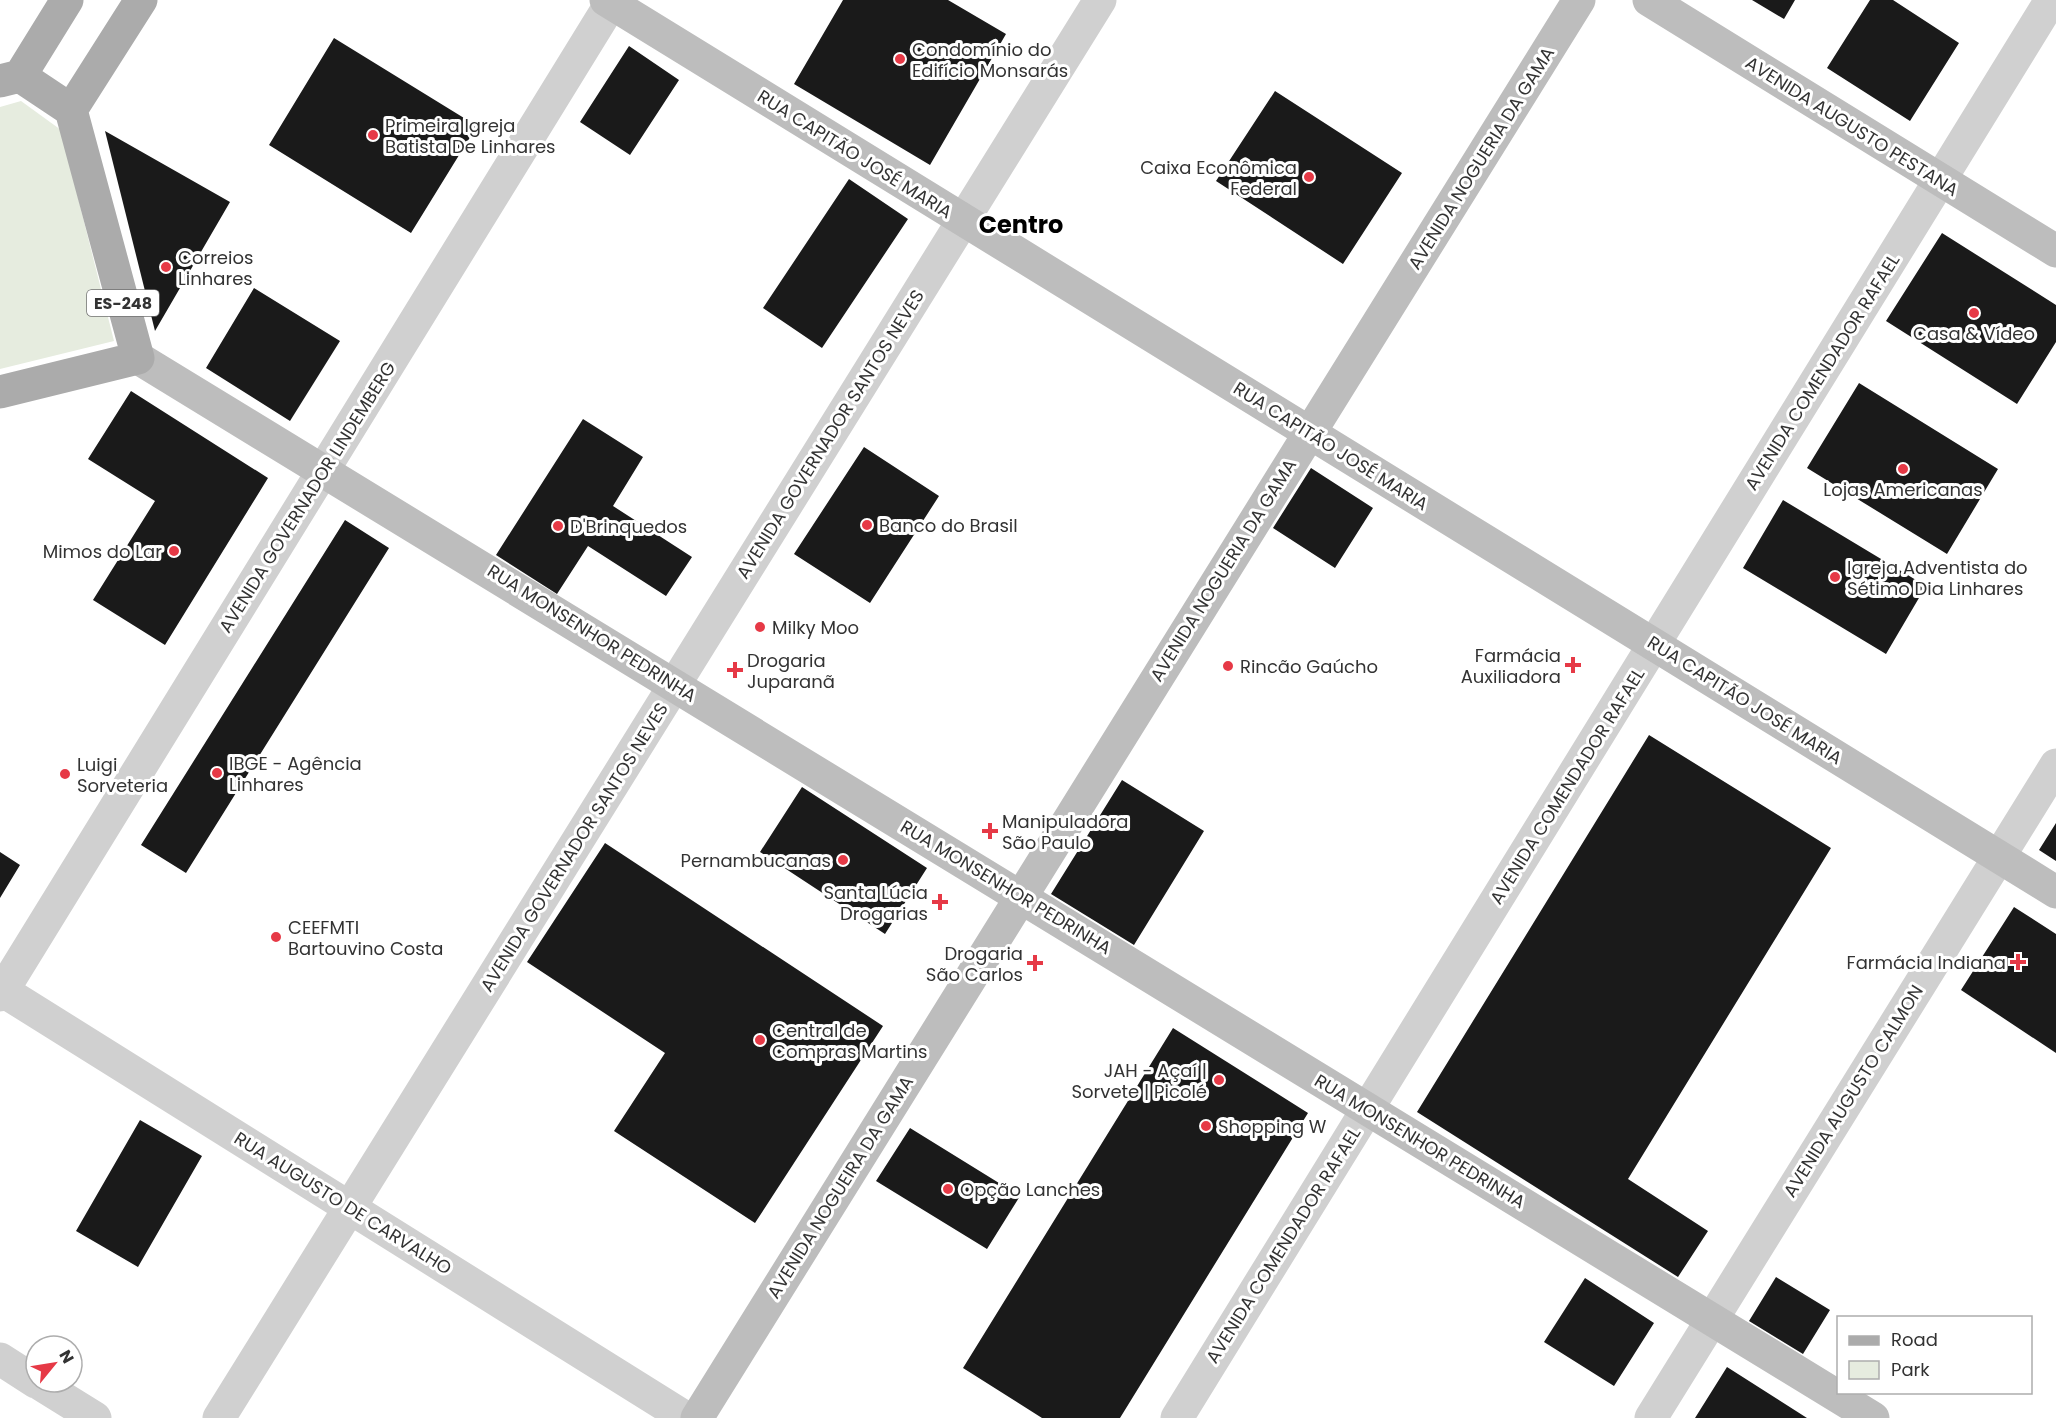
<svg xmlns="http://www.w3.org/2000/svg" width="2056" height="1418" font-family="Poppins,sans-serif">
<rect width="100%" height="100%" fill="#fff"/>
<!-- green -->
<path fill="#e6ecdf" d="M21,101l40,29 53,211 -114,28v-262z"/>
<!-- building -->
<path fill="#1a1a1a" d="M843,0h105l58,34 -76,131 -136,-81z
M1752,0h43l-11,19z
M1870,0h23l66,43 -49,78 -83,-53z
M334,38l143,88 -66,107 -142,-88z
M629,46l50,34 -49,75 -50,-33z
M1275,91l127,82 -59,91 -127,-83z
M105,131l125,71 -75,129z
M849,179l59,40 -86,129 -59,-40z
M1942,233l114,72v37l-39,62 -131,-83z
M254,288l86,53 -50,80 -84,-53z
M1859,383l139,86 -51,85 -140,-86z
M131,391l137,87 -103,167 -72,-45 62,-99 -67,-42z
M583,419l60,38 -30,49 79,51 -26,39 -78,-50 -31,48 -61,-39z
M864,447l75,49 -69,107 -76,-49z
M1311,468l62,40 -38,60 -62,-40z
M1783,500l143,86 -40,68 -143,-86z
M345,520l44,28 -203,325 -45,-28z
M1649,735l182,113 -203,331 80,52 -30,46 -261,-165z
M1122,780l82,51 -70,114 -83,-51z
M802,787l125,81 -42,66 -125,-82z
M2056,823v38l-17,-11z
M605,843l278,183 -128,197 -141,-92 51,-78 -138,-91z
M0,852l20,13 -20,33z
M2014,907l42,27v119l-95,-63z
M1173,1028l135,85 -188,305h-78l-79,-50z
M140,1120l62,36 -64,111 -62,-36z
M910,1128l110,68 -33,53 -111,-68z
M1776,1277l54,33 -27,44 -54,-33z
M1585,1278l69,45 -40,63 -70,-44z
M1727,1367l80,51h-112z"/>
<g fill="none" stroke-linecap="round" stroke-linejoin="round">
<!-- street -->
<path stroke="#d0d0d0" stroke-width="33" d="M0,989l686,429
M0,995l613,-995
M0,1359l36,23
M37,1382l58,36
M219,1418l881,-1418
M1177,1418l874,-1418
M1651,1418l405,-653"/>
<!-- secondary -->
<path stroke="#bdbdbd" stroke-width="33" d="M606,0l1450,892
M1649,0l407,251
M138,358l1735,1060
M697,1418l882,-1418"/>
<!-- primary -->
<path stroke="#ababab" stroke-width="33" d="M20,76l51,34
M0,81l20,-5 47,-76
M0,392l138,-34 -67,-248 70,-110"/>
</g>
<!-- markers -->
<g fill="#e63946" stroke="#fff" stroke-width="2">
<circle cx="900" cy="59" r="6"/>
<circle cx="373" cy="135" r="6"/>
<circle cx="1309" cy="177" r="6"/>
<circle cx="166" cy="267" r="6"/>
<circle cx="1974" cy="313" r="6"/>
<circle cx="1903" cy="469" r="6"/>
<circle cx="867" cy="525" r="6"/>
<circle cx="558" cy="526" r="6"/>
<circle cx="174" cy="551" r="6"/>
<circle cx="1835" cy="577" r="6"/>
<circle cx="760" cy="627" r="6"/>
<path d="M1570 656h6v6h6v6h-6v6h-6v-6h-6v-6h6z"/>
<circle cx="1228" cy="666" r="6"/>
<path d="M732 661h6v6h6v6h-6v6h-6v-6h-6v-6h6z"/>
<circle cx="217" cy="773" r="6"/>
<circle cx="65" cy="774" r="6"/>
<path d="M987 822h6v6h6v6h-6v6h-6v-6h-6v-6h6z"/>
<circle cx="843" cy="860" r="6"/>
<path d="M937 893h6v6h6v6h-6v6h-6v-6h-6v-6h6z"/>
<circle cx="276" cy="937" r="6"/>
<path d="M2015 953h6v6h6v6h-6v6h-6v-6h-6v-6h6z"/>
<path d="M1032 954h6v6h6v6h-6v6h-6v-6h-6v-6h6z"/>
<circle cx="760" cy="1040" r="6"/>
<circle cx="1219" cy="1080" r="6"/>
<circle cx="1206" cy="1126" r="6"/>
<circle cx="948" cy="1189" r="6"/>
</g>
<g text-anchor="middle" dominant-baseline="central" stroke-width="6" stroke-linejoin="round" paint-order="stroke">
<!-- shield labels -->
<rect fill="#fff" stroke="#707070" stroke-width="1.5" x="87" y="290" width="72" height="26" rx="4.5"/>
<g font-size="16" font-weight="bold" fill="#333">
<text x="123" y="303">ES-248</text>
</g>
<!-- poi labels -->
<g font-size="18" fill="#333" stroke="#fff" text-anchor="start">
<text x="912" y="49">Condomínio do<tspan x="912" dy="21">Edifício Monsarás</tspan></text>
<text x="385" y="125">Primeira Igreja<tspan x="385" dy="21">Batista De Linhares</tspan></text>
<text x="1297" y="167" text-anchor="end">Caixa Econômica<tspan x="1297" dy="21">Federal</tspan></text>
<text x="178" y="257">Correios<tspan x="178" dy="21">Linhares</tspan></text>
<text x="1974" y="333" text-anchor="middle">Casa &amp; Vídeo</text>
<text x="1903" y="489" text-anchor="middle">Lojas Americanas</text>
<text x="879" y="525">Banco do Brasil</text>
<text x="570" y="526">D'Brinquedos</text>
<text x="162" y="551" text-anchor="end">Mimos do Lar</text>
<text x="1847" y="567">Igreja Adventista do<tspan x="1847" dy="21">Sétimo Dia Linhares</tspan></text>
<text x="772" y="627">Milky Moo</text>
<text x="1561" y="655" text-anchor="end">Farmácia<tspan x="1561" dy="21">Auxiliadora</tspan></text>
<text x="747" y="660">Drogaria<tspan x="747" dy="21">Juparanã</tspan></text>
<text x="1240" y="666">Rincão Gaúcho</text>
<text x="229" y="763">IBGE - Agência<tspan x="229" dy="21">Linhares</tspan></text>
<text x="77" y="764">Luigi<tspan x="77" dy="21">Sorveteria</tspan></text>
<text x="1002" y="821">Manipuladora<tspan x="1002" dy="21">São Paulo</tspan></text>
<text x="831" y="860" text-anchor="end">Pernambucanas</text>
<text x="928" y="892" text-anchor="end">Santa Lúcia<tspan x="928" dy="21">Drogarias</tspan></text>
<text x="288" y="927">CEEFMTI<tspan x="288" dy="21">Bartouvino Costa</tspan></text>
<text x="1023" y="953" text-anchor="end">Drogaria<tspan x="1023" dy="21">São Carlos</tspan></text>
<text x="2006" y="962" text-anchor="end">Farmácia Indiana</text>
<text x="772" y="1030">Central de<tspan x="772" dy="21">Compras Martins</tspan></text>
<text x="1207" y="1070" text-anchor="end">JAH - Açaí |<tspan x="1207" dy="21">Sorvete | Picolé</tspan></text>
<text x="1218" y="1126">Shopping W</text>
<text x="960" y="1189">Opção Lanches</text>
</g>
<!-- street labels -->
<g font-size="18" fill="#333" stroke="#fff">
<text transform="translate(1852 126) rotate(32)">AVENIDA AUGUSTO PESTANA</text>
<text transform="translate(855 154) rotate(32)">RUA CAPITÃO JOSÉ MARIA</text>
<text transform="translate(1481 158) rotate(-58)">AVENIDA NOGUERIA DA GAMA</text>
<text transform="translate(1822 372) rotate(-58)">AVENIDA COMENDADOR RAFAEL</text>
<text transform="translate(830 434) rotate(-58)">AVENIDA GOVERNADOR SANTOS NEVES</text>
<text transform="translate(1331 446) rotate(32)">RUA CAPITÃO JOSÉ MARIA</text>
<text transform="translate(307 497) rotate(-58)">AVENIDA GOVERNADOR LINDEMBERG</text>
<text transform="translate(1223 570) rotate(-58)">AVENIDA NOGUERIA DA GAMA</text>
<text transform="translate(592 633) rotate(32)">RUA MONSENHOR PEDRINHA</text>
<text transform="translate(1745 700) rotate(32)">RUA CAPITÃO JOSÉ MARIA</text>
<text transform="translate(1567 786) rotate(-58)">AVENIDA COMENDADOR RAFAEL</text>
<text transform="translate(574 847) rotate(-58)">AVENIDA GOVERNADOR SANTOS NEVES</text>
<text transform="translate(1006 887) rotate(31)">RUA MONSENHOR PEDRINHA</text>
<text transform="translate(1853 1091) rotate(-58)">AVENIDA AUGUSTO CALMON</text>
<text transform="translate(1420 1141) rotate(31)">RUA MONSENHOR PEDRINHA</text>
<text transform="translate(840 1187) rotate(-58)">AVENIDA NOGUEIRA DA GAMA</text>
<text transform="translate(343 1203) rotate(32)">RUA AUGUSTO DE CARVALHO</text>
<text transform="translate(1283 1245) rotate(-58)">AVENIDA COMENDADOR RAFAEL</text>
</g>
<!-- district labels -->
<g font-size="24" font-weight="bold" fill="#000" stroke="#fff">
<text x="1021" y="224">Centro</text>
</g>
</g>
<!-- legend -->
<rect x="1837" y="1316" width="195" height="78" fill="#ffffff" stroke="#adadad" stroke-width="1.5"/>
<rect x="1849" y="1336" width="30" height="9" fill="#ababab" stroke="#adadad" stroke-width="1.5"/>
<text x="1891" y="1346" font-size="18" fill="#333333">Road</text>
<rect x="1849" y="1361" width="30" height="18" fill="#e6ecdf" stroke="#adadad" stroke-width="1.5"/>
<text x="1891" y="1376" font-size="18" fill="#333333">Park</text>
<!-- north arrow -->
<g transform="translate(54 1364) rotate(60)"><circle r="28" fill="#ffffff" stroke="#adadad" stroke-width="1.5"/>
<path d="M0-4.5L10 22L0 15L-10 22Z" fill="#e63946"/>
<text y="-9" font-size="16" font-weight="bold" text-anchor="middle" fill="#333333">N</text>
</g>
</svg>
